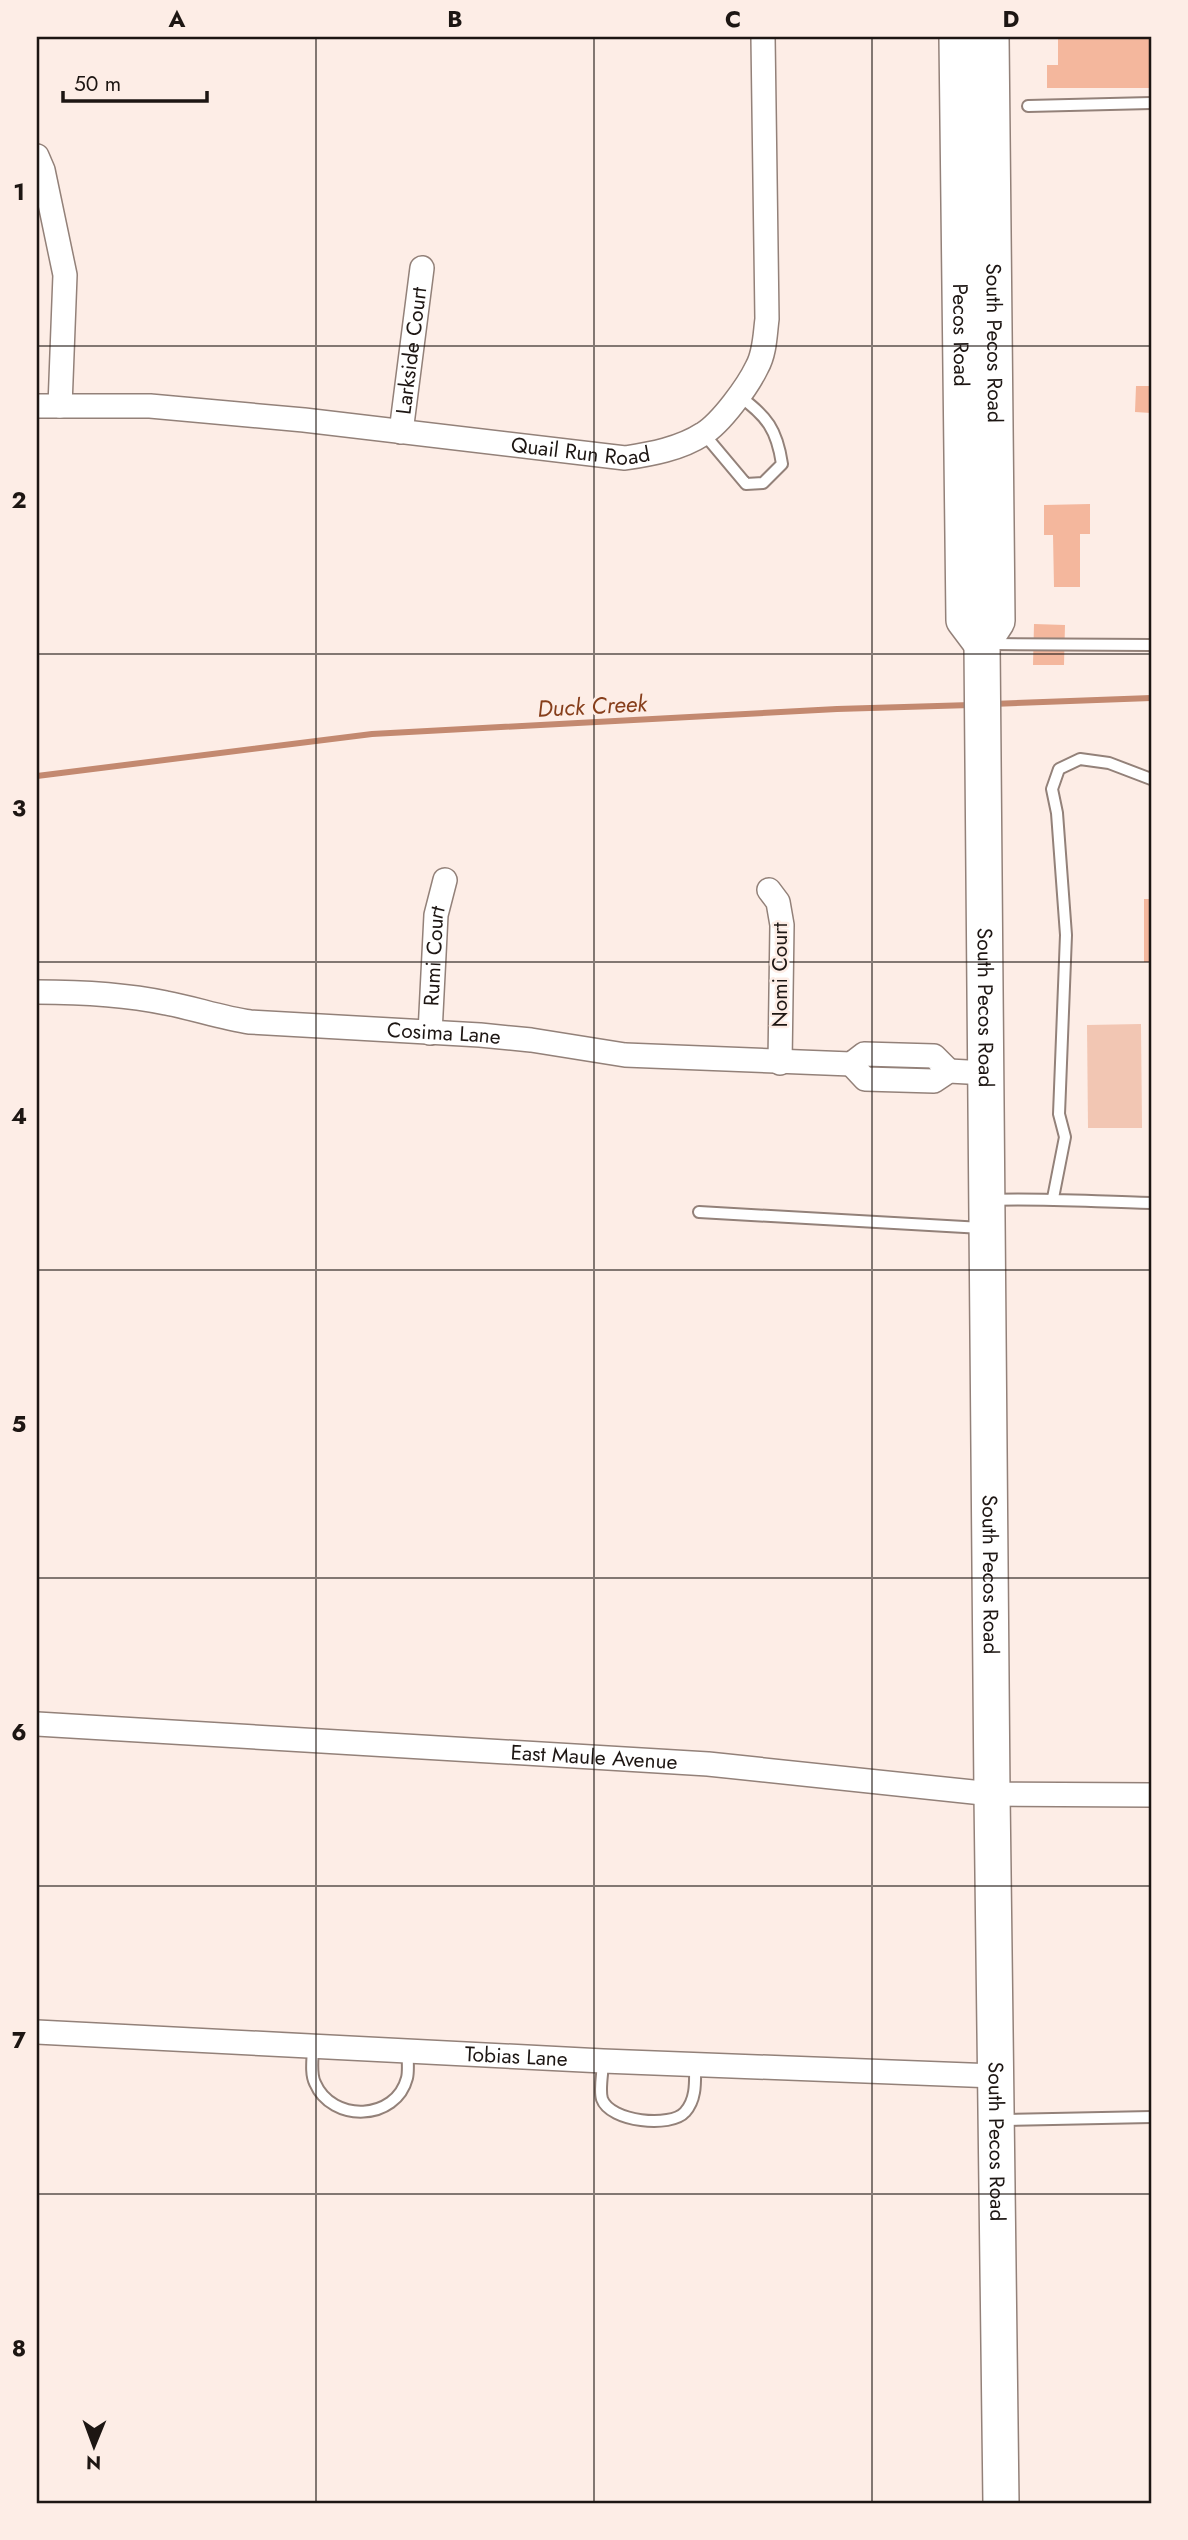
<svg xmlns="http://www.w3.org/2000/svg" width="1188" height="2540" font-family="Jost,sans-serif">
<rect width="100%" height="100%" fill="#fdede6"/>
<!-- green -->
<path fill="#f2c6b3" d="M1141,1024l1,104h-54l-1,-103z"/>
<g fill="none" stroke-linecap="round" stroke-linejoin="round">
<!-- stream -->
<path stroke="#c38970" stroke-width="6" d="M992,704l159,-6
M37,776l335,-42 465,-25 134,-4"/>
</g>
<!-- building -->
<path fill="#f4b79d" d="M1058,37h93v51h-104v-23h11z
M1136,386h15v27l-16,-1z
M1090,504v30h-10v53h-26l-1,-52h-9v-30z
M1034,624l31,1 -1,40h-31z
M1144,899h7v63h-7z"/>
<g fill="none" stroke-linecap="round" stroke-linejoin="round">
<defs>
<path id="lane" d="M1028,106l123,-3
M704,434l42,50 17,-1 19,-19c-5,-34 -15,-48 -43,-68
M992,644l159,1
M1053,1198l12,-61 -6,-23 7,-179 -9,-122 -5,-24 7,-20 21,-10 29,4 42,16
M990,1200c54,-2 107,2 161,3
M699,1212l283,16
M313,2046c0,11 -3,27 2,37 17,40 81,38 92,-5 2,-8 0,-19 1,-27
M603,2061c0,11 -4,28 -1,38 8,23 69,29 83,13 12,-13 10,-32 10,-48
M1002,2120l149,-3"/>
<g id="street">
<path d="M37,156l6,14 22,105 -5,131"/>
<path id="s1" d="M37,406h113l154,14 321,38c26,-4 55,-9 78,-24 18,-11 45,-48 54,-67 8,-14 8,-33 10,-48l-4,-282"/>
<path id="s2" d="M401,432l21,-164"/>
<path d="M769,890l9,12 4,23 -2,138"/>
<path id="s3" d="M37,992c43,0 86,2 129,11 28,5 55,15 84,19l230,13 51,5 94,15 226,9 13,-10 70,2 15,15"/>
<path id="s4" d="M430,1033l6,-118 9,-35"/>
<path d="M851,1064l14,15 69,2 15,-10 37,2"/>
<path id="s5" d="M37,1724l671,40 284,30 159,1"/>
<path id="s6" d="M37,2032l566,29 392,15"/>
</g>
<g id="primary">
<path id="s7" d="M957,37l7,583 18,24"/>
<path id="s8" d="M991,37l6,584 -15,23 10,1150 9,709"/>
</g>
</defs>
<!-- lane casing -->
<use href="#lane" stroke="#938179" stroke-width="14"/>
<!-- street casing -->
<use href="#street" stroke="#938179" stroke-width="26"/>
<!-- primary casing -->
<use href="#primary" stroke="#938179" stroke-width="38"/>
<!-- lane -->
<use href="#lane" stroke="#fff" stroke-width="10"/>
<!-- street -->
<use href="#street" stroke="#fff" stroke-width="23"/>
<!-- primary -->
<use href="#primary" stroke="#fff" stroke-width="35"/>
</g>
<!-- grid -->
<path fill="none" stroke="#1d1613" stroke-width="2" stroke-opacity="0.55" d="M316,37v2466M594,37v2466M872,37v2466M37,346h1114M37,654h1114M37,962h1114M37,1270h1114M37,1578h1114M37,1886h1114M37,2194h1114"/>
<g text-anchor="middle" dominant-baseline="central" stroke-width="5" stroke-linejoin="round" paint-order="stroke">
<!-- street labels -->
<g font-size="21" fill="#1d1613" stroke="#fdede6">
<text stroke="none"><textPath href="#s7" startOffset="298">Pecos Road</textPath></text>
<text stroke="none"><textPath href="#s8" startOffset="306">South Pecos Road</textPath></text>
<text stroke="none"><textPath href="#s2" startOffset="82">Larkside Court</textPath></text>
<text stroke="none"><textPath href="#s1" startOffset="546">Quail Run Road</textPath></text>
<text stroke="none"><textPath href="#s4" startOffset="77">Rumi Court</textPath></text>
<text transform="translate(780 975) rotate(-90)">Nomi Court</text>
<text stroke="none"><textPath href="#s8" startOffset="975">South Pecos Road</textPath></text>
<text stroke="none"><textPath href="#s3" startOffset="410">Cosima Lane</textPath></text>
<text stroke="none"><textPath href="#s8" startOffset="1542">South Pecos Road</textPath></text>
<text stroke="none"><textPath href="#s5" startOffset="558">East Maule Avenue</textPath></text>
<text stroke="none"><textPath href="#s6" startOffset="480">Tobias Lane</textPath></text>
<text stroke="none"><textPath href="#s8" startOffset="2109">South Pecos Road</textPath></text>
</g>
<!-- water labels -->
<g font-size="23" font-style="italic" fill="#863e1b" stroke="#fdede6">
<text transform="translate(592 706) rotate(-3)">Duck Creek</text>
</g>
</g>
<!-- border -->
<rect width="1188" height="2540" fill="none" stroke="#fdede6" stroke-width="77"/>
<!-- north arrow -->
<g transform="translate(94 2446) rotate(181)" stroke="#fdede6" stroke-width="5" paint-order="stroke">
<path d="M0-5L12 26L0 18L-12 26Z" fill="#1d1613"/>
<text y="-10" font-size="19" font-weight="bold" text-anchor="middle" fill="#1d1613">N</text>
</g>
<!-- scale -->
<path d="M63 91v10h144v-10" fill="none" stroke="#1d1613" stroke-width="3.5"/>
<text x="74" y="91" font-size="21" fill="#1d1613" stroke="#fdede6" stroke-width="5" paint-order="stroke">50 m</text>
<rect x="38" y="38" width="1112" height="2464" fill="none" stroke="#1d1613" stroke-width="2.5"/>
<g font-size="23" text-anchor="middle" font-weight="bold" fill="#1d1613">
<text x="177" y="27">A</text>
<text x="455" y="27">B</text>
<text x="733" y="27">C</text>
<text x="1011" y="27">D</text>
<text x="19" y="200">1</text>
<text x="19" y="508">2</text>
<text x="19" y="816">3</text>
<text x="19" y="1124">4</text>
<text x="19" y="1432">5</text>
<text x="19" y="1740">6</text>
<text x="19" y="2048">7</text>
<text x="19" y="2356">8</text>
</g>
</svg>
